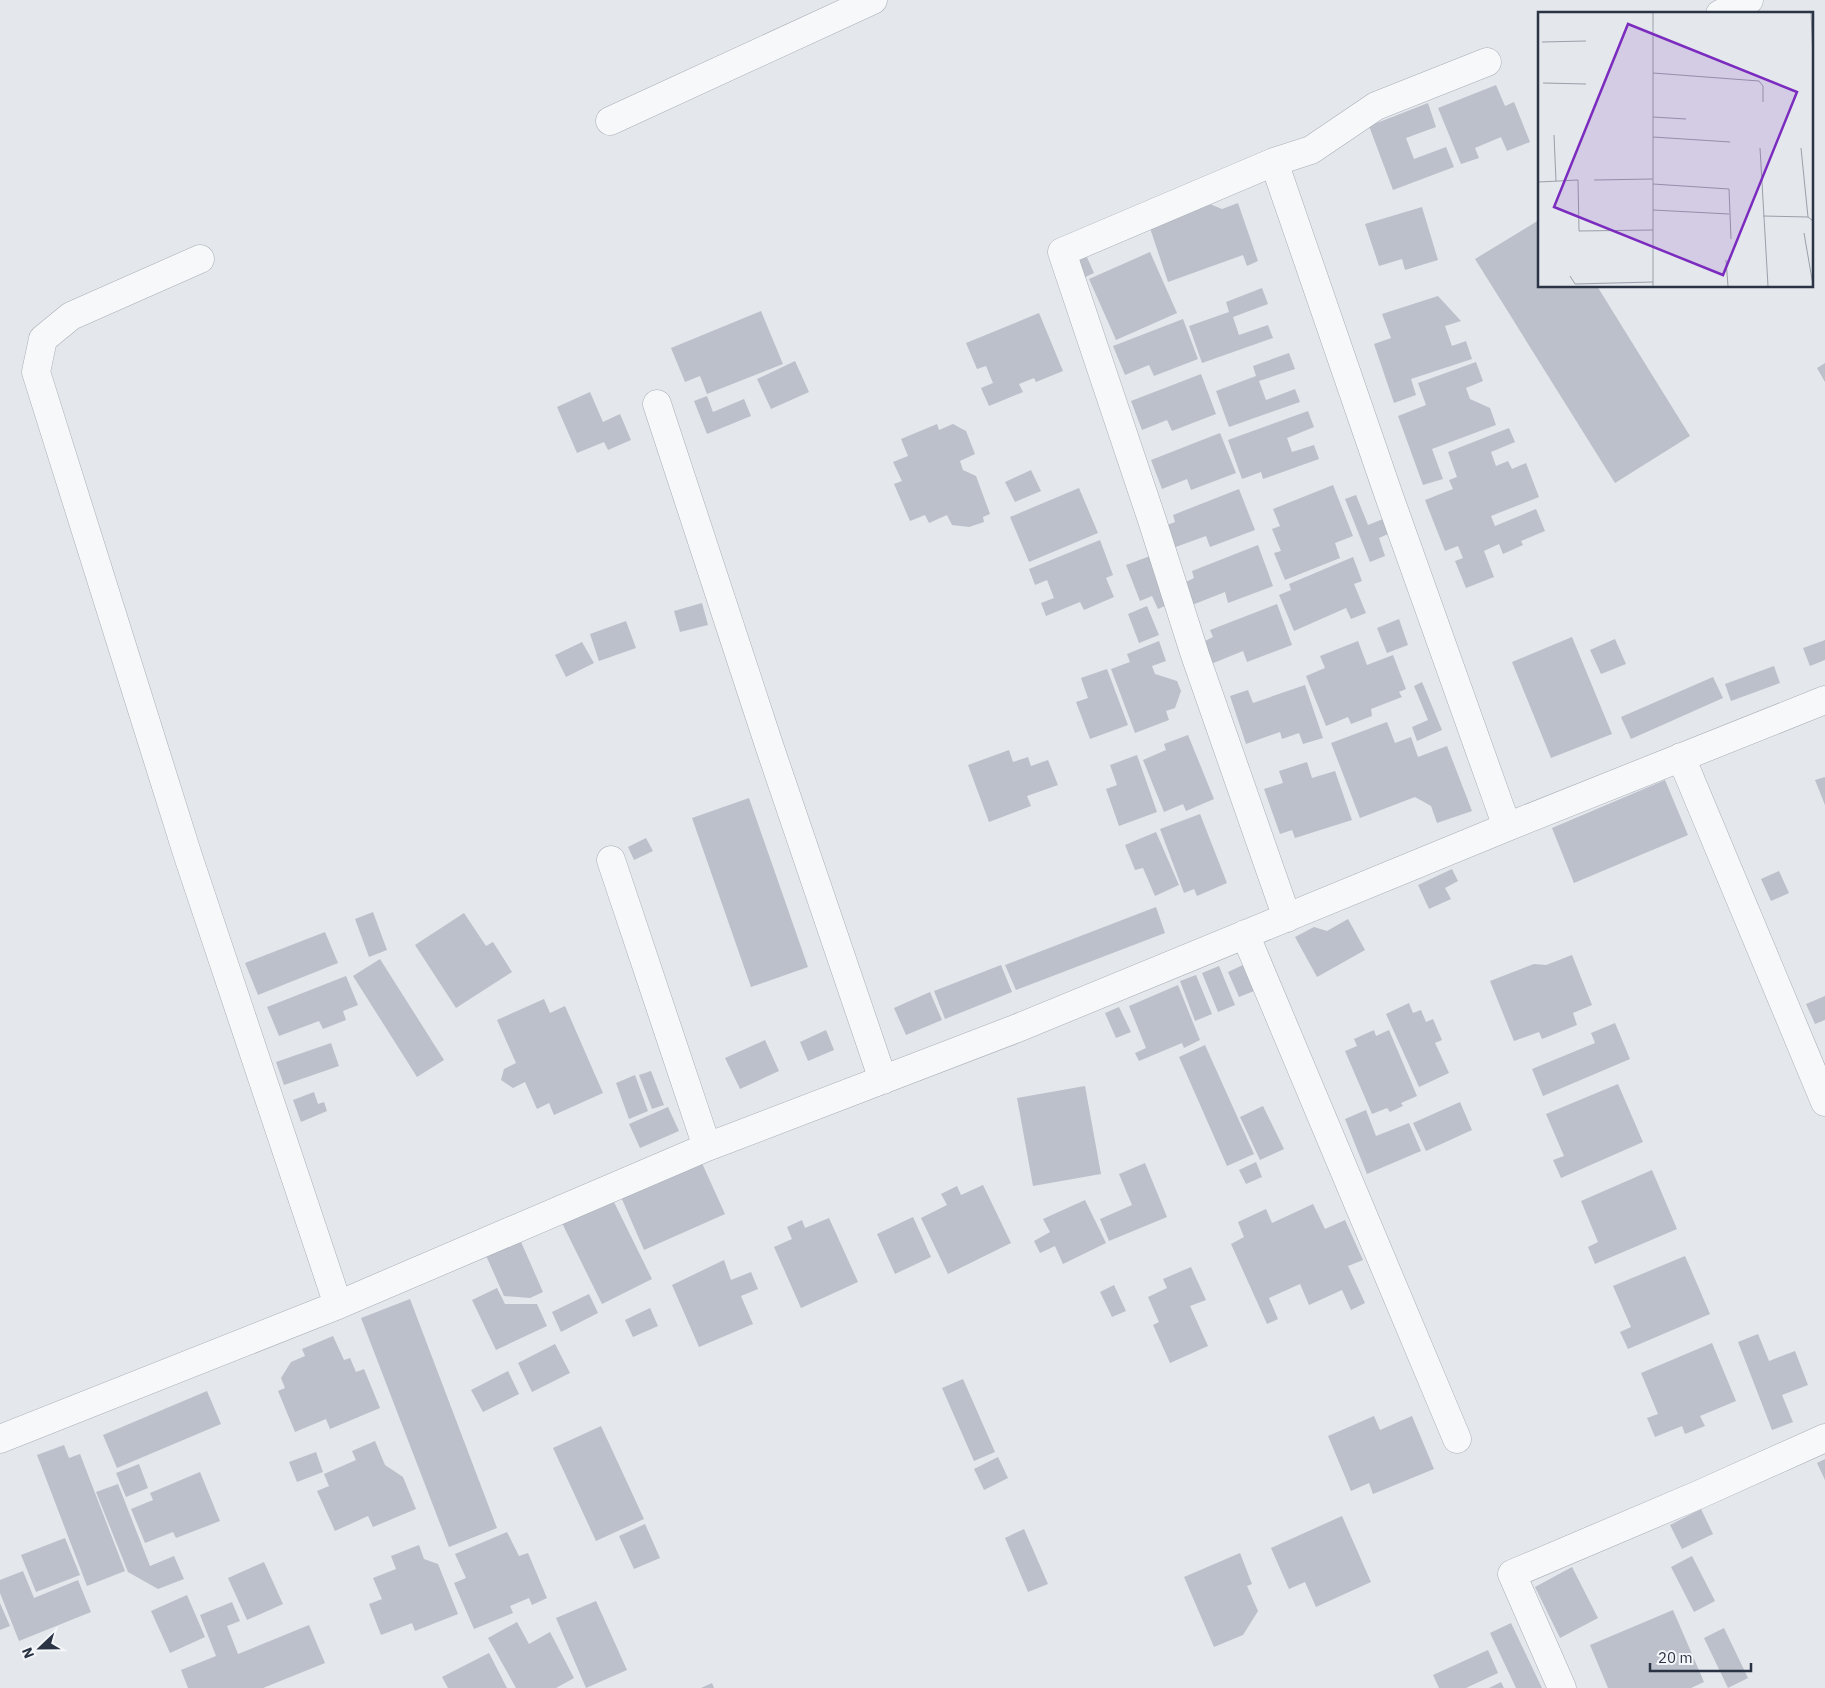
<svg xmlns="http://www.w3.org/2000/svg" width="1825" height="1688" font-family="'IBM Plex Sans',sans-serif">
<rect width="100%" height="100%" fill="#e4e7ec"/>
<!-- building -->
<path fill="#bbc0ca" d="M1496,85l9,21 9,-4 16,40 -23,9 -6,-14 -26,11 4,10 -18,6 -23,-56z
M1428,103l8,24 -30,11 8,21 32,-12 8,20 -61,23 -24,-64z
M1238,203l20,58 -11,5 -4,-11 -75,27 -19,-57 61,-21 12,5z
M1422,207l16,53 -33,10 -3,-11 -23,7 -14,-42z
M1539,220v66h58l93,150 -75,47 -140,-224z
M1083,248l11,25 -15,7 -11,-26z
M1150,252l27,61 -61,27 -27,-61z
M1262,288l6,16 -35,13 6,18 29,-10 5,13 -71,25 -13,-37 40,-14 -3,-10z
M1438,296l23,25 -16,5 7,20 14,-5 6,18 -61,20 5,16 -22,8 -20,-59 17,-6 -9,-24z
M761,311l22,53 -76,30 -7,-18 -15,6 -14,-34z
M1039,313l24,58 -27,11 -2,-4 -15,6 4,8 -34,14 -8,-18 12,-5 -7,-17 -9,3 -11,-26z
M1183,319l15,40 -44,17 -5,-11 -24,10 -12,-29z
M1289,353l6,16 -36,12 7,19 29,-11 5,13 -71,25 -13,-36 40,-15 -3,-10z
M795,361l14,31 -38,17 -14,-30z
M1476,362l7,19 -17,7 4,11 20,9 6,17 -64,24 11,30 -20,6 -25,-69 28,-11 -8,-22z
M1825,363v19l-8,-14z
M1201,374l15,40 -44,17 -5,-11 -25,10 -11,-29z
M590,392l13,30 17,-8 11,26 -23,10 -4,-8 -27,11 -20,-46z
M707,396l6,16 31,-13 7,17 -44,18 -13,-33z
M1308,411l6,16 -27,11 5,14 22,-7 5,14 -56,20 -2,-7 -19,7 -14,-39z
M937,424l2,6 14,-6 13,7 9,23 -15,7 3,9 13,6 14,38 -7,3 1,5 -15,5 -17,-2 -5,-10 -18,8 -4,-8 -15,6 -16,-37 8,-3 -9,-19 15,-6 -7,-17z
M1509,428l6,14 -24,10 5,14 12,-5 4,8 14,-6 13,34 -48,19 4,10 41,-17 9,22 -24,10 2,4 -20,9 -4,-10 -15,7 10,26 -28,11 -11,-27 8,-3 -5,-12 -13,5 -20,-51 28,-11 -4,-9 8,-3 -9,-25z
M1220,433l16,40 -45,17 -4,-11 -25,10 -11,-29z
M1031,470l10,21 -26,11 -10,-20z
M1333,485l20,51 -18,7 5,15 -55,22 -11,-27 7,-2 -9,-22 8,-3 -7,-17z
M1079,488l19,45 -69,29 -19,-45z
M1239,489l16,41 -45,17 -4,-11 -33,12 -8,-22 10,-4 -2,-7z
M1356,495l12,30 15,-6 5,15 -9,4 6,18 -15,6 -25,-63z
M1100,540l13,35 -7,3 8,19 -30,13 -4,-8 -34,14 -5,-13 13,-5 -7,-18 -12,5 -6,-16z
M1258,545l15,41 -45,17 -3,-11 -33,13 -8,-22 10,-5 -2,-7z
M1150,556l19,48 -11,5 -6,-13 -12,5 -14,-36z
M1353,557l9,24 -8,3 12,29 -15,6 -5,-11 -52,23 -15,-36 12,-5 -2,-6z
M702,603l6,22 -28,7 -6,-21z
M1277,604l15,41 -45,17 -4,-11 -32,13 -8,-22 10,-5 -3,-7z
M1147,606l12,29 -20,8 -11,-29z
M1399,619l9,26 -21,8 -10,-25z
M626,621l10,27 -37,13 -9,-27z
M1572,637l40,97 -61,24 -39,-96z
M1615,639l11,25 -25,10 -11,-24z
M1825,640v20l-15,6 -7,-18z
M1159,641l7,20 -14,5 3,8 22,7 4,10 -6,17 -9,3 3,9 -34,13 -24,-64 19,-7 -3,-8z
M1358,641l9,24 26,-10 13,34 -7,3 3,5 -31,12 1,7 -21,8 -3,-7 -22,9 -20,-50 19,-8 -5,-12z
M582,642l12,21 -28,14 -11,-22z
M1774,666l6,17 -49,18 -6,-17z
M1107,669l21,56 -38,14 -14,-37 12,-4 -7,-20z
M1713,677l10,21 -92,41 -10,-22z
M1422,682l20,48 -25,11 -5,-14 16,-7 -14,-34z
M1305,685l18,53 -20,6 -4,-11 -17,6 -2,-7 -34,12 -16,-48 18,-6 5,13z
M1387,722l8,21 16,-6 7,20 29,-11 25,65 -35,12 -6,-17 -16,-9 -55,21 -29,-75z
M1188,735l26,64 -28,12 -3,-7 -19,8 -21,-52 23,-10 -2,-6z
M1009,750l4,12 15,-5 3,9 17,-6 10,25 -31,11 4,10 -42,16 -21,-57z
M1137,755l20,57 -38,14 -13,-37 11,-4 -7,-20z
M1307,762l5,16 23,-7 17,49 -57,18 -3,-8 -12,4 -16,-45 19,-6 -4,-12z
M1825,777v28l-10,-25z
M1665,780l23,55 -114,48 -22,-55z
M749,798l59,169 -57,20 -59,-169z
M1200,814l27,69 -30,13 -3,-7 -10,4 -24,-64z
M1156,832l23,53 -24,11 -12,-28 -8,2 -10,-25z
M646,838l7,13 -19,9 -6,-13z
M1452,869l6,12 -13,7 6,11 -22,10 -11,-24z
M1779,871l10,22 -18,8 -10,-22z
M1156,907l9,26 -149,57 -11,-25z
M373,912l14,38 -18,7 -14,-38z
M464,913l22,33 7,-4 19,30 -56,36 -41,-63z
M1348,919l17,31 -48,27 -22,-40 19,-10 13,4z
M325,932l13,31 -80,32 -13,-32z
M1572,955l20,50 -19,8 4,12 -35,14 -3,-7 -25,9 -24,-60 44,-17 12,1z
M380,959l64,101 -27,17 -64,-101z
M1001,965l11,27 -67,27 -11,-28z
M1243,965l11,26 -15,6 -11,-25z
M1219,966l16,39 -17,7 -16,-39z
M1196,975l16,39 -17,7 -15,-40z
M346,976l12,29 -15,6 3,9 -23,9 -4,-8 -40,15 -12,-29z
M1178,985l22,55 -16,8 -2,-5 -43,18 -4,-8 11,-5 -17,-42z
M930,992l12,28 -36,15 -12,-27z
M1825,996v24l-10,4 -9,-20z
M544,999l6,14 15,-7 38,87 -49,22 -5,-12 -12,6 -12,-27 -12,6 -12,-8 3,-11 12,-6 -19,-43z
M1409,1003l4,10 8,-3 5,12 7,-3 9,21 -7,3 14,30 -30,14 -33,-73z
M1119,1007l12,25 -15,6 -11,-25z
M1615,1023l15,36 -87,37 -11,-27 63,-26 -4,-10z
M826,1030l8,20 -26,11 -8,-19z
M1374,1030l2,6 13,-6 28,66 -16,7 2,3 -13,6 -3,-4 -15,6 -27,-63 12,-5 -3,-7z
M765,1040l14,31 -39,18 -15,-31z
M331,1043l8,23 -55,19 -8,-23z
M1205,1045l49,109 -27,12 -48,-109z
M651,1071l13,34 -12,4 -13,-34z
M635,1075l13,36 -19,8 -13,-36z
M1618,1084l25,58 -82,36 -8,-18 11,-4 -18,-42z
M1085,1086l16,88 -68,12 -16,-88z
M314,1092l4,12 6,-2 3,9 -26,11 -8,-22z
M1460,1102l12,28 -46,21 -13,-28z
M1263,1106l21,43 -24,11 -20,-43z
M668,1107l11,24 -39,17 -11,-24z
M1366,1110l10,26 33,-13 12,28 -54,23 -22,-55z
M701,1161l24,53 -81,36 -23,-53z
M1256,1162l6,15 -16,7 -7,-14z
M1145,1163l22,54 -58,24 -9,-22 32,-14 -13,-31z
M1652,1170l25,59 -82,35 -7,-17 10,-5 -17,-41z
M983,1185l28,58 -63,31 -27,-56 26,-13 -6,-11 16,-8 4,9z
M611,1196l41,83 -50,25 -41,-83z
M1085,1200l21,43 -43,21 -8,-18 -15,7 -6,-12 16,-9 -7,-13z
M1313,1204l12,25 20,-9 18,40 -15,6 17,37 -14,7 -9,-20 -33,15 -9,-21 -31,14 9,21 -11,5 -36,-80 13,-7 -6,-15 28,-13 6,14z
M913,1217l18,40 -36,17 -18,-40z
M829,1218l29,64 -57,26 -27,-61 18,-8 -5,-12 15,-7 3,8z
M518,1235l25,57 -13,6 -26,-2 -20,-45z
M1685,1256l25,58 -82,35 -8,-17 11,-5 -18,-41z
M724,1260l7,20 20,-8 7,17 -17,7 12,28 -54,23 -27,-62z
M1191,1267l15,33 -16,6 18,40 -38,17 -17,-38 6,-3 -11,-25 19,-9 -4,-9z
M1114,1285l12,26 -14,6 -12,-25z
M497,1288l8,16h32l10,22 -51,24 -24,-50z
M589,1294l9,19 -37,19 -9,-20z
M410,1299l87,229 -48,19 -88,-229z
M650,1308l8,18 -25,11 -8,-17z
M1758,1334l11,27 26,-10 13,34 -26,10 11,27 -21,8 -34,-88z
M333,1336l11,24 6,-2 6,14 8,-3 16,39 -50,21 -4,-10 -31,13 -17,-41 7,-3 -4,-10 10,-16 14,-6 -3,-7z
M1712,1343l24,58 -36,15 5,10 -20,8 -3,-8 -27,11 -8,-19 11,-4 -17,-41z
M555,1344l15,29 -38,19 -14,-29z
M508,1371l11,23 -36,18 -12,-22z
M963,1379l32,73 -21,9 -32,-73z
M207,1391l14,33 -104,44 -14,-33z
M1374,1416l6,14 32,-14 22,53 -61,25 -4,-11 -18,8 -23,-55z
M601,1426l43,93 -48,22 -43,-93z
M375,1441l10,24 18,12 13,32 -43,18 -5,-11 -33,15 -18,-40 12,-5 -5,-12 32,-14 -4,-9z
M64,1445l5,13 11,-4 45,117 -38,15 -50,-131z
M316,1452l7,20 -26,10 -8,-20z
M998,1457l10,21 -24,12 -10,-21z
M1825,1459v21l-8,-17z
M139,1464l9,24 -22,9 -10,-24z
M200,1472l20,49 -44,17 -3,-6 -28,11 -14,-34 22,-9 -3,-7z
M118,1484l32,82 24,-10 10,23 -26,10 -30,-17 -32,-80z
M1701,1509l12,25 -31,15 -12,-24z
M1342,1516l29,66 -55,25 -11,-25 -16,7 -18,-41z
M645,1524l15,34 -26,11 -15,-33z
M1024,1529l24,55 -20,8 -23,-54z
M507,1532l12,24 9,-3 19,45 -15,7 -3,-7 -19,8 3,7 -39,16 -20,-46 12,-5 -11,-24z
M65,1538l15,37 -44,17 -15,-37z
M419,1545l5,14 14,5 20,50 -43,17 -3,-8 -31,12 -12,-31 13,-5 -9,-21 23,-9 -5,-13z
M1240,1553l12,31 -5,2 11,25 -15,24 -29,12 -30,-70z
M1692,1556l23,45 -21,11 -23,-45z
M264,1562l19,42 -36,16 -19,-42z
M1572,1567l26,51 -38,20 -25,-51z
M23,1571l11,27 44,-18 13,32 -72,29 -19,-48v-13z
M187,1595l18,42 -35,16 -19,-42z
M596,1601l31,69 -41,18 -30,-70z
M232,1602l8,19 -13,5 11,28 71,-29 16,38 -62,25h-75l-7,-18 35,-14 -16,-41z
M0,1603l10,23 -10,4z
M1673,1610l31,72 -13,6h-83l-18,-43z
M517,1622l12,22 21,-12 24,46 -18,10h-40l-28,-50z
M1511,1623l31,65h-26l-26,-55z
M1724,1628l24,50 -20,10 -24,-50z
M1488,1650l10,23 -32,15h-27l-6,-13z
M489,1653l18,35h-59l-6,-11z
M1501,1682l3,6h-15z
M712,1683l2,5h-13z"/>
<g fill="none" stroke-linecap="round" stroke-linejoin="round">
<defs>
<path id="minor" d="M1720,14l29,-14
M610,121l263,-121
M1274,162l115,334 118,331
M200,259l-129,57 -28,23 -7,33 152,484 150,449
M657,404l113,344 113,332
M1681,757l144,345
M611,860l96,287
M1287,918l-92,-263 -43,-135 -90,-268 212,-90 37,-12 65,-44 111,-44
M1245,934l212,505
M0,1439l338,-134 369,-158 308,-118 492,-202 318,-127
M1562,1688l-50,-114 186,-79 127,-57"/>
</defs>
<!-- minor casing -->
<use href="#minor" stroke="#a9aeb7" stroke-width="29"/>
<!-- minor -->
<use href="#minor" stroke="#f7f8fa" stroke-width="28"/>
</g>
<!-- overview -->
<g transform="translate(1538 12)">
<rect width="275" height="275" fill="#e4e7ec"/>
<path fill="none" stroke="#9a9fa9" stroke-width="1" d="M115,1v273M273,1l2,44M4,30l44,-1M115,61l106,8 4,5v16M5,71l43,1M115,105l33,2M16,123l2,46M115,125l77,5M222,136l8,138M263,136l7,69M56,168l59,-1M1,170l39,-2 1,51 74,-1M115,172l76,5 2,50M115,198l76,4M225,204l45,1 5,4M266,221l9,52M188,248l2,26M32,264l5,8 78,-2"/>
<path fill="#7b2cbf" fill-opacity="0.15" stroke="#7b2cbf" stroke-width="2.5" d="M90,12l169,68 -74,183 -169,-68z"/>
<rect width="275" height="275" fill="none" stroke="#2b3445" stroke-width="2.5"/>
</g>
<!-- north arrow -->
<g transform="translate(40 1648) rotate(248)" stroke="#f4f6f9" stroke-width="4" paint-order="stroke">
<path d="M0-4L9 19L0 12L-9 19Z" fill="#2b3445"/>
<text y="-8" font-size="14" font-weight="bold" text-anchor="middle" fill="#2b3445">N</text>
</g>
<!-- scale -->
<path d="M1650 1663v8h101v-8" fill="none" stroke="#2b3445" stroke-width="2.5"/>
<text x="1658" y="1663" font-size="15" fill="#2b3445" stroke="#f4f6f9" stroke-width="4" paint-order="stroke">20 m</text>
</svg>
